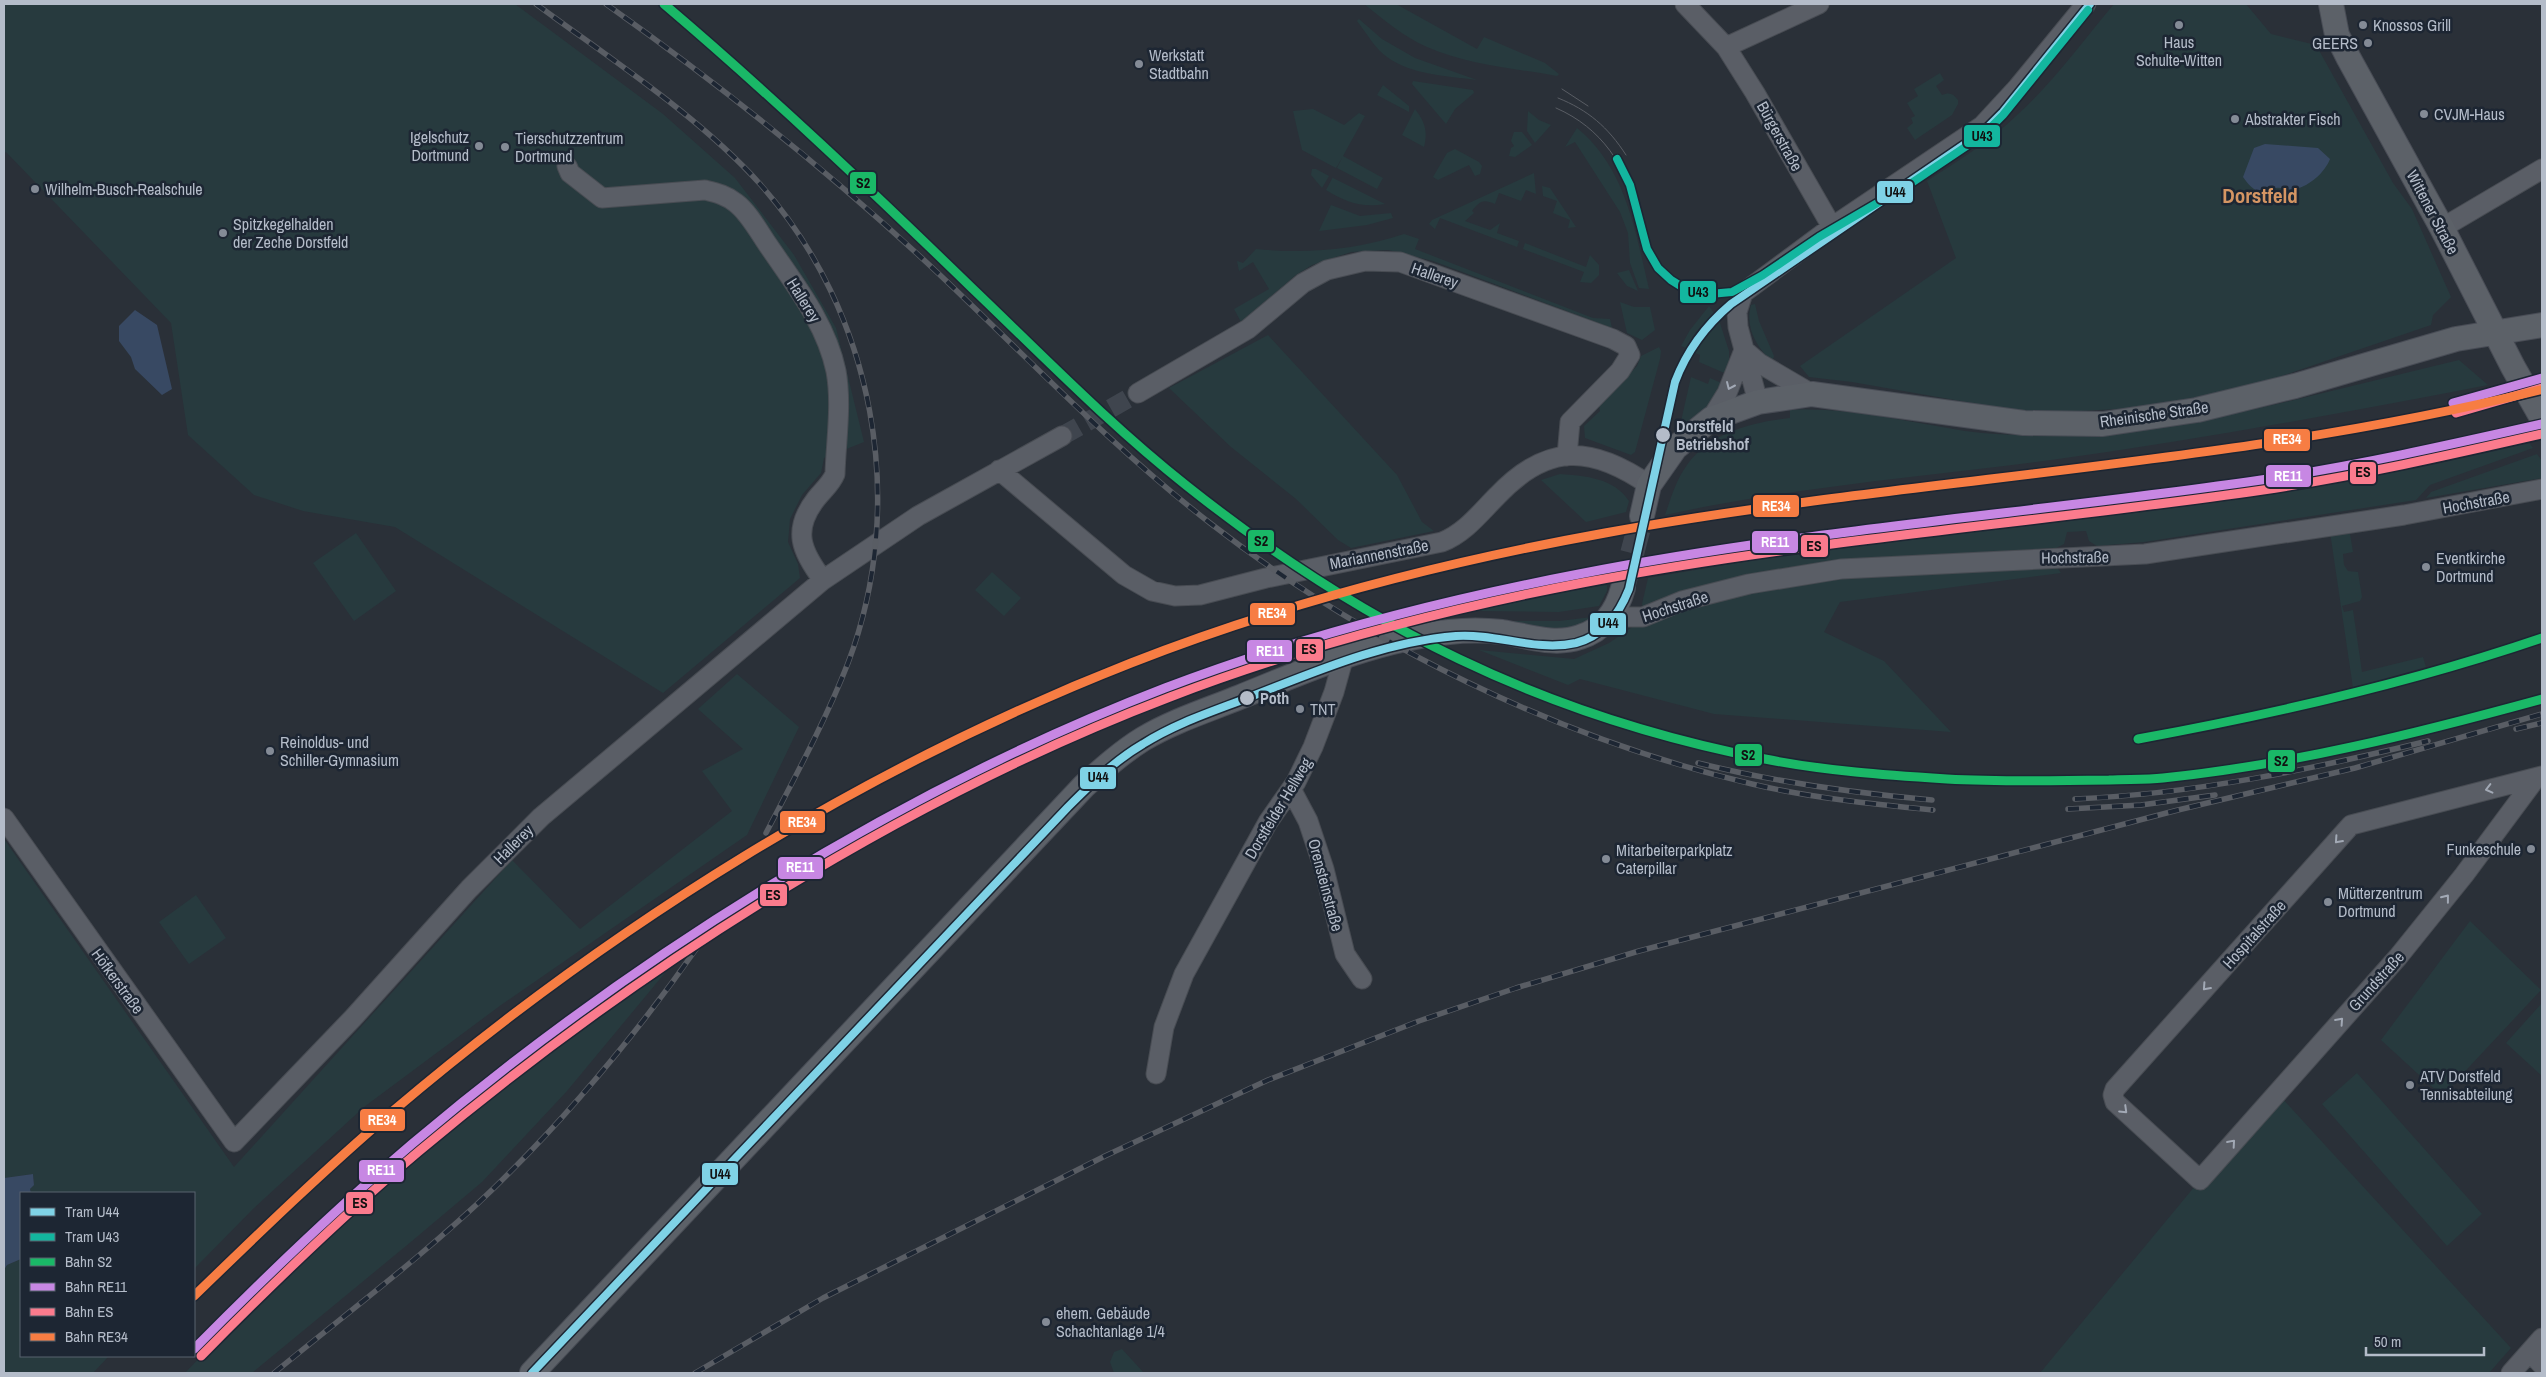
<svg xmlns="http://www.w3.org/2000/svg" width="2546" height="1377" font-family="'Archivo Narrow',sans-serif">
<rect width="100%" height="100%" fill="#2a3038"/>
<!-- green -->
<path fill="#273a3e" d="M4,4h511l148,110 72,64 59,77 42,73 28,114 -40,16 -3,15 -19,22 -12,24 -2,23 10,22 2,14 -137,115 -268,-166 -92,-16 -49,-16 -66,-60 -17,-112 -165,-171 -2,1z
M1364,4h32l81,45 7,-12 61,26 14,11 -2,2c-43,-8 -89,-11 -130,-29 -23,-10 -43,-27 -63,-43z
M2114,4h132l25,30 45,11 77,138 19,26 39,88 -18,18 -2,10 -164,56 -58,15 -75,12 -52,3h-64l-166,-29 -43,-5 -9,-11 156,-108 -29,-77c31,-20 62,-39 89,-65 37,-33 66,-74 98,-112z
M1359,19l23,20 33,19 62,22c-30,-4 -65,-5 -90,-23 -12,-8 -21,-25 -30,-36z
M1940,73l4,7 -8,6 6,9c7,-3 11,-2 16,5v4l-6,11 -37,25 -8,-12 6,-5 -2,-5 4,-2 -8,-13 11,-7 -4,-7z
M1413,81l60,9 1,3 -19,16 -9,15 -34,-40z
M1383,85l26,21v6l-32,-17z
M1313,109l31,16 15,-12 6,3 -22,40 40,22 -6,11 -40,-21 5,-10 -6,10 -34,-18 -9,-39z
M1415,109c10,13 13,22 9,38l-22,-12z
M1528,111l11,9 12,5 -16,18 -8,-12z
M1577,128c49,40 58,102 72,161l-10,-1 -9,-25 -2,-30 -8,-21 -45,-70 -10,5z
M1514,132h8l10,13 -17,12 -6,-1 2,-8 3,-2 -3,-5z
M1455,149l24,13 3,4 -2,8 -5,2 -6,-11 -31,15 -5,-3 14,-24z
M1312,169h4l13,7 -7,12 -11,-13z
M1534,173l2,21 -10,-4 -5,11 -22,-8 -4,11c-12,-5 -15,-3 -23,7l2,2 -9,8 25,9 10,-7 -3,10 22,8 -2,6 -77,-29 -5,11 -6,-5 3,-4z
M1333,177v1l52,26c-24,4 -39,-2 -59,-14z
M1542,186l8,2 26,39 -8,1 2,-8 -17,-7 4,-12 -14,-5z
M1331,205l29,11 31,-3 2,5 -26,7 -48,6z
M1404,234l15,5 -4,10 178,69 17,1 2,9 -179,-67 -45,-11 -37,2 -39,13 -16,10 -55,47 -7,-13 35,-20 -16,-27 -14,9 -2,-10 6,2 13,-14c49,5 101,1 148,-15z
M1525,243l61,24 4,-12 9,10v10l-8,8 -11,-1 4,-10 -61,-23z
M1629,270l9,21 -11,-5 -10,-13z
M1620,302l14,5h16l5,23 -13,10 -15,-7z
M1755,304l4,17 15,35 -2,6c-16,-16 -27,-34 -21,-57z
M1709,306l5,7 -18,19 -10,16 -5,-2 9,-16z
M1719,320l10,31v24l-30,-13 1,-7 -7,-3 14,-21z
M1268,335l129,140 25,47 12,9 -83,17 -13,-8 -42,-41 -65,-52 -62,-59z
M1659,347l2,4 -1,8 -25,93 -4,3 -46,-17 -1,-12 16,-15 -1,-6 38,-39 4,-10z
M2459,360l29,25c-145,28 -290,55 -437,75 -129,17 -259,27 -386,55 6,-17 11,-35 22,-50 23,-33 66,-43 103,-47v-8c59,-3 116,12 175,21 29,4 58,4 87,5 66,0 130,-12 194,-25 72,-16 142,-34 213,-51z
M1691,377l17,7 2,-6 16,7 -16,21 -31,24z
M2527,440l6,8 -103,37 -14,15 -272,42 -47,4 -8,-5 -3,-10 -19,1 -3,12 -8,4 -141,8 -112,13 -160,38 -1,-3 6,-26 172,-29 352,-45 207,-32z
M2537,454l5,7v17l-116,20 5,-6z
M1560,474c26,2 54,4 69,27l-3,11 -40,10 -45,-42z
M2349,528l4,24 -10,2 1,11 4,6 10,1 4,25 -2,4 -18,5 2,6 9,-2 9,62 61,-15 3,10 -73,21 -23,-156z
M356,533l40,58 -42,30 -41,-58z
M2054,563l7,10 -221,29 -16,30 60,29 67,71 -237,-18 -134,-35 -12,6 -89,-35 95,9 35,-16 29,-20 102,-31 121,-16z
M992,572l29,26 -17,18 -29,-26z
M1607,585v6l-8,15 -40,6 -82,-1 -49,10 -7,-2 38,-10z
M1592,617l2,1c-30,20 -66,8 -99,3h64z
M737,674l62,53 -52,108 -246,170 -137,102 -111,102 -59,60v-76h-163l-1,-4 4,-5 -1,-10 -29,4v-339l230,328 278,-307 68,69 152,-118 -30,-40 41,-22 -45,-40z
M196,895l30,43 -37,26 -30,-42z
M2470,921l71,69 -99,106 -61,-56z
M669,968l-102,123 -85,91 -70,59 -160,132h-67c108,-115 227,-219 353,-315 42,-32 88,-60 131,-90z
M2542,1003v73l-36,-33z
M2357,1073l125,141 -35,32 -125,-142z
M2280,1096l231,252 -22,25h-449l160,-193z
M21,1259v97h88l-16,17h-89v-103l3,-5z
M1122,1349l22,24h-30l-4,-11 4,-10z"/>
<!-- water -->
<path fill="#384963" d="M2265,144l53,4 12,11c-5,13 -20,27 -35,30 -6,2 -13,-2 -19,-1 -4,1 -8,4 -12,4 -9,1 -16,-8 -21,-15l11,-29z
M135,310l22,15 15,64 -10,6 -27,-26 -4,-12 -12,-16v-15z
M33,1174l1,11 -4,4 1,4h-10v66l-14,6 -3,5v-92z"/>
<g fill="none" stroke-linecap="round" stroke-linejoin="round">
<!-- minor-tunnel -->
<path stroke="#3f454e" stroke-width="19" stroke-dasharray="19 9" stroke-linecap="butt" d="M1062,436l76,-43"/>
<!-- major-tunnel -->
<path stroke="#3f454e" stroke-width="24" stroke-dasharray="24 12" stroke-linecap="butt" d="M1623,588l19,-72"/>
<defs>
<path id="minor" d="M1685,4l41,43 29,46 77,134
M1726,47l93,-43
M567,166l3,7 32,25 103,-8c12,3 21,5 31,13 13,10 23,29 32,42 27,40 58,78 68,126 6,33 0,70 -1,103 -4,10 -12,16 -19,25 -24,31 -15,52 7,81
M2442,228l100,-59
M1744,350l15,13 53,31
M1138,393l110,-64 55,-46 24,-13 38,-9 35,1 213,77 13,7 4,9 -10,16 -50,51 -3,34
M1758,402l-20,-75 -1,-15 6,-19 89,-66 150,-101 36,-39 68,-83
M1711,419l16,-26 17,-43
M999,470l125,105 28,16 23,5 25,-1 66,-17 176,-36c23,-9 38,-29 55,-46 50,-53 94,-51 152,-11
M1609,617h34l39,-16 67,-17 92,-15 304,-15 259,-39 138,-26
M2536,778l-72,97 -66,82 -198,223 -85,-78 -2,-7 2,-6 236,-264 191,-49
M1291,789l17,32 16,48 21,85 17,25
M4,818l230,324 119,-124 116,-129 72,-72 282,-237 95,-64 144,-80
M1156,1074l8,-47 20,-53 84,-152 28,-40 17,-35 21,-55 10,-36
M2530,1352l12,13
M2511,1373l31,-35"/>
<path id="major" d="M2331,4l6,31 11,22 94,171 71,139 29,51
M1642,516l7,-31 26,-37 36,-29 47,-17 54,-8 212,29 79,1 94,-14 98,-24 161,-47 86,-14
M532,1373l552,-587c19,-17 38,-34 59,-47 30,-18 65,-29 97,-42 67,-27 136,-58 209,-65 18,-2 35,-2 53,0 26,4 52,14 78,5 23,-7 37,-26 43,-49"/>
</defs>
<!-- minor casing -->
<use href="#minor" stroke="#484c53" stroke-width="21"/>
<!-- major casing -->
<use href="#major" stroke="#484c55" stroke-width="26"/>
<!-- minor -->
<use href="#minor" stroke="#5a5e66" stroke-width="19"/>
<!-- major -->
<use href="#major" stroke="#5c6168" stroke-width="24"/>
<!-- tram -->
<path stroke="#595d64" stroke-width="1" d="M1562,89l26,17
M1558,98c30,12 50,29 68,57
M1556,108c46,20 70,58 83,106"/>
<defs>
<path id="rail" d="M536,4c73,54 163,112 224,180 114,128 149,318 88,479 -23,59 -53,114 -82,170
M606,4c117,83 229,172 334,271 89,84 173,173 270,248 156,121 349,216 542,261 60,14 120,20 181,26
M2516,729l26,-6
M1698,763c77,19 155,30 234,37
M2075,799c120,-5 237,-30 353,-58
M2068,809l73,-4 74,-10
M274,1373c74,-61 152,-119 220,-185 76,-74 144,-156 205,-243
M695,1373l128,-75 282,-142 163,-76 151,-59 97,-33 123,-37 539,-141 177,-42 187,-54"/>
</defs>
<!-- rail casing -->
<use href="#rail" stroke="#595d64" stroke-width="5.5"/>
<!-- rail -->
<use href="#rail" stroke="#1d2633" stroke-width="4" stroke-dasharray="11" stroke-linecap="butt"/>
<defs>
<path id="rail-1" d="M664,4c107,91 208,187 309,285 70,67 138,137 214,197 176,140 356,230 578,273 60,12 121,16 182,20 54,3 108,2 162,1 18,-1 36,0 54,-2 128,-13 255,-45 379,-79
M2138,739c137,-25 272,-56 404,-101"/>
<path id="rail-2" d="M2453,403l89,-25
M194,1349c70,-71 142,-140 218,-205 219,-185 485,-353 753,-456 134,-51 273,-87 414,-114 225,-44 455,-61 682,-94 95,-14 188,-35 281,-56"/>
<path id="rail-3" d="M2456,413l86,-25
M201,1356c70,-71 141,-140 217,-204 219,-184 484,-353 752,-455 133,-51 272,-87 412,-114 225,-43 454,-60 681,-93 94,-14 187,-35 279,-56"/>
<path id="rail-4" d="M194,1296c65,-63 130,-126 199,-185 219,-186 470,-343 738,-448 153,-60 313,-101 474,-130 310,-56 628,-67 935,-143"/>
</defs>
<!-- rail-1 casing -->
<use href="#rail-1" stroke="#1d2633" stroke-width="12"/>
<!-- rail-2 casing -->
<use href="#rail-2" stroke="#1d2633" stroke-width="12"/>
<!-- rail-3 casing -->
<use href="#rail-3" stroke="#1d2633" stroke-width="12"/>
<!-- rail-4 casing -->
<use href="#rail-4" stroke="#1d2633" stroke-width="12"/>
<!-- rail-1 -->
<use href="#rail-1" stroke="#1ab867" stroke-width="9"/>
<!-- rail-2 -->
<use href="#rail-2" stroke="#c787e3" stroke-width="9"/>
<!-- rail-3 -->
<use href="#rail-3" stroke="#fb7b8d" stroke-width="9"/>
<!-- rail-4 -->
<use href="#rail-4" stroke="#f77d43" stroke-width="9"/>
<defs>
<path id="tram-1" d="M532,1373l536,-566c23,-23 46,-46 75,-63 33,-21 71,-33 107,-47 67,-26 133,-55 206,-61 40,-3 80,16 120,7 28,-7 43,-29 53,-54l46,-207c12,-32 30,-56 56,-78l253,-173 19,-19 87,-108"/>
<path id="tram-2" d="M1617,159l13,26 17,64 11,19 13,12 16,10 23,4 22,-2 31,-17 56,-38 91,-53 73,-49 20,-20 85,-105"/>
</defs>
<!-- tram-1 casing -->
<use href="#tram-1" stroke="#1d2633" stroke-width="11"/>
<!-- tram-2 casing -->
<use href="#tram-2" stroke="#1d2633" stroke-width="11"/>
<!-- tram-1 -->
<use href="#tram-1" stroke="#7fd2e6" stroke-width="8"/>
<!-- tram-2 -->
<use href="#tram-2" stroke="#13b69f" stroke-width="8"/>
</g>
<!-- one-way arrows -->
<defs><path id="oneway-chevron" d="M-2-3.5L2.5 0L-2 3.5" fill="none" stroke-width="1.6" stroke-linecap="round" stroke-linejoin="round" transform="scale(1.25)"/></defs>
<g stroke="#a2a9b5">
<use href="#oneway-chevron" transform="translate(1730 386) rotate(114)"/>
<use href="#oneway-chevron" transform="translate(2489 789) rotate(166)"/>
<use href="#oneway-chevron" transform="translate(2338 840) rotate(132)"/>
<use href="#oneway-chevron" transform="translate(2446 898) rotate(-52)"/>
<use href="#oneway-chevron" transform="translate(2206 987) rotate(132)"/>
<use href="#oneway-chevron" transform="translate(2340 1021) rotate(-48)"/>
<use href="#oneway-chevron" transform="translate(2124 1110) rotate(44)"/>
<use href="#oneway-chevron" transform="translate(2232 1143) rotate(-49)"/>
</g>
<!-- markers -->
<g fill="#848b96" stroke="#1d2633" stroke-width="2">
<circle cx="2179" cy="25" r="5"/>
<circle cx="2363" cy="25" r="5"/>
<circle cx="2368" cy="43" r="5"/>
<circle cx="1139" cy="64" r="5"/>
<circle cx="2424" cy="114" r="5"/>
<circle cx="2235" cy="119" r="5"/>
<circle cx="479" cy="146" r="5"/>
<circle cx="505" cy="147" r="5"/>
<circle cx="35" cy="189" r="5"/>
<circle cx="223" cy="233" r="5"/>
<circle cx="2426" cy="567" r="5"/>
<circle cx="1300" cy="709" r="5"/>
<circle cx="270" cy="751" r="5"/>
<circle cx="2531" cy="849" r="5"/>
<circle cx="1606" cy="859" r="5"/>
<circle cx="2328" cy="902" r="5"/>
<circle cx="2410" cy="1085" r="5"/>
<circle cx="1046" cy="1322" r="5"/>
</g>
<g fill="#b4bcc9" stroke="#1d2633" stroke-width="2">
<circle cx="1663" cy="435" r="8"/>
<circle cx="1247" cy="698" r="8"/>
</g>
<g text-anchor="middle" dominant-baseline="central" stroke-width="5" stroke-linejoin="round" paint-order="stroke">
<!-- poi labels -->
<g font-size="16" fill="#b4bcc9" stroke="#1d2633" text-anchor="start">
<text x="2373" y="25">Knossos Grill</text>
<text x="2179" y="42" text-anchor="middle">Haus<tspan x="2179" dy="18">Schulte-Witten</tspan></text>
<text x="2358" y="43" text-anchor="end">GEERS</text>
<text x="1149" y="55">Werkstatt<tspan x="1149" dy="18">Stadtbahn</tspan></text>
<text x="2434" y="114">CVJM-Haus</text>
<text x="2245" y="119">Abstrakter Fisch</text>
<text x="469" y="137" text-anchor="end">Igelschutz<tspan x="469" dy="18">Dortmund</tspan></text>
<text x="515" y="138">Tierschutzzentrum<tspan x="515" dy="18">Dortmund</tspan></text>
<text x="45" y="189">Wilhelm-Busch-Realschule</text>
<text x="233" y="224">Spitzkegelhalden<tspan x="233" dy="18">der Zeche Dorstfeld</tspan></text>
<text x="2436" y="558">Eventkirche<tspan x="2436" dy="18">Dortmund</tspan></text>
<text x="1310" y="709">TNT</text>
<text x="280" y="742">Reinoldus- und<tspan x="280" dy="18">Schiller-Gymnasium</tspan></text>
<text x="2521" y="849" text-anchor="end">Funkeschule</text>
<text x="1616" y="850">Mitarbeiterparkplatz<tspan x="1616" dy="18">Caterpillar</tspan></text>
<text x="2338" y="893">Mütterzentrum<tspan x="2338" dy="18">Dortmund</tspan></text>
<text x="2420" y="1076">ATV Dorstfeld<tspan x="2420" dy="18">Tennisabteilung</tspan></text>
<text x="1056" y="1313">ehem. Gebäude<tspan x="1056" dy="18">Schachtanlage 1/4</tspan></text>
</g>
<!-- street labels -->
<g font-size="16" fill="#b4bcc9" stroke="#1d2633">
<text transform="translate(1780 136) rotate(61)">Bürgerstraße</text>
<text transform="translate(2433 212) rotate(62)">Wittener Straße</text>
<text transform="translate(1435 275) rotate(19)">Hallerey</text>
<text transform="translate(804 300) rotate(58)">Hallerey</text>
<text transform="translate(2154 414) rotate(-8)">Rheinische Straße</text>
<text transform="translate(2476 502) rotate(-10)">Hochstraße</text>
<text transform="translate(1379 554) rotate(-11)">Mariannenstraße</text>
<text transform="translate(2075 557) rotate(-1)">Hochstraße</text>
<text transform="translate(1675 606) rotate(-18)">Hochstraße</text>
<text transform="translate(1278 808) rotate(-59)">Dorstfelder Hellweg</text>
<text transform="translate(513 844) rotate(-45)">Hallerey</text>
<text transform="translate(1326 885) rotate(75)">Orensteinstraße</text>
<text transform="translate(2254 934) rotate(-48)">Hospitalstraße</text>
<text transform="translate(118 981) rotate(54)">Höfkerstraße</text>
<text transform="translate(2376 981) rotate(-48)">Grundstraße</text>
</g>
<!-- stop labels -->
<g font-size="16" font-weight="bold" fill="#b4bcc9" stroke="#1d2633" text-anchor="start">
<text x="1676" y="426">Dorstfeld<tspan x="1676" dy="18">Betriebshof</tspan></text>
<text x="1260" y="698">Poth</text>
</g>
<!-- district labels -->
<g font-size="21" font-weight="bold" fill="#d59563" stroke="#1d2633">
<text x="2260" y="195">Dorstfeld</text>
</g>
</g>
<g stroke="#1d2633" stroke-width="2">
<rect x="1963" y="124" width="38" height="24" rx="5" fill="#13b69f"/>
<rect x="849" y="171" width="28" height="24" rx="5" fill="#1ab867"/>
<rect x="1876" y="180" width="38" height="24" rx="5" fill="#7fd2e6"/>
<rect x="1679" y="280" width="38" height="24" rx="5" fill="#13b69f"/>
<rect x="2263" y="428" width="48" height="24" rx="5" fill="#f77d43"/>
<rect x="2349" y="461" width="28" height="24" rx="5" fill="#fb7b8d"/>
<rect x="2265" y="464" width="47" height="24" rx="5" fill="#c787e3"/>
<rect x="1752" y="494" width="48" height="24" rx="5" fill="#f77d43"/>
<rect x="1247" y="529" width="28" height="24" rx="5" fill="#1ab867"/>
<rect x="1751" y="530" width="48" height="24" rx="5" fill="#c787e3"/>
<rect x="1800" y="534" width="29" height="24" rx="5" fill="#fb7b8d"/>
<rect x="1249" y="602" width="47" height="24" rx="5" fill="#f77d43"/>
<rect x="1589" y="612" width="38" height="24" rx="5" fill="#7fd2e6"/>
<rect x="1295" y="638" width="29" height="24" rx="5" fill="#fb7b8d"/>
<rect x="1246" y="639" width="47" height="24" rx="5" fill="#c787e3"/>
<rect x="1734" y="743" width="29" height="24" rx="5" fill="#1ab867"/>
<rect x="2267" y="749" width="29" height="24" rx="5" fill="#1ab867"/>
<rect x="1079" y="766" width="38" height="24" rx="5" fill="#7fd2e6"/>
<rect x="779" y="810" width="47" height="24" rx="5" fill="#f77d43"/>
<rect x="777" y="856" width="47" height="24" rx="5" fill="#c787e3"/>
<rect x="759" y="883" width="29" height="24" rx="5" fill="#fb7b8d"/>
<rect x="359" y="1108" width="47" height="24" rx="5" fill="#f77d43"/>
<rect x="358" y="1159" width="47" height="24" rx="5" fill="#c787e3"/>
<rect x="701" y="1162" width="38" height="24" rx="5" fill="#7fd2e6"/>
<rect x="345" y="1191" width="29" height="24" rx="5" fill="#fb7b8d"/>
</g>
<g font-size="14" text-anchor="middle" font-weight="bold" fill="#fff">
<text x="2287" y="444">RE34</text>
<text x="2288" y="481">RE11</text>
<text x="1776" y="511">RE34</text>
<text x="1775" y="547">RE11</text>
<text x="1272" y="618">RE34</text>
<text x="1270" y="656">RE11</text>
<text x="802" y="827">RE34</text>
<text x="800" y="872">RE11</text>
<text x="382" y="1125">RE34</text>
<text x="381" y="1175">RE11</text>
</g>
<g font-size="14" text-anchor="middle" font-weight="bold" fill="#111">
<text x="1982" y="141">U43</text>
<text x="863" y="188">S2</text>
<text x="1895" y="197">U44</text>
<text x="1698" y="297">U43</text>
<text x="2363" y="477">ES</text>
<text x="1261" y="546">S2</text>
<text x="1814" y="551">ES</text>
<text x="1608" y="628">U44</text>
<text x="1309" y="654">ES</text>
<text x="1748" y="760">S2</text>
<text x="2281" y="766">S2</text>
<text x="1098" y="782">U44</text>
<text x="773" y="900">ES</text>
<text x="720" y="1179">U44</text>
<text x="360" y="1208">ES</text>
</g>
<!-- border -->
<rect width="2546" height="1377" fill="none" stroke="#b4bcc9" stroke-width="10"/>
<!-- legend -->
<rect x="20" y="1192" width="175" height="165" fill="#1d2633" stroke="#59626f"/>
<rect x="30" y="1208" width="25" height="8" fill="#7fd2e6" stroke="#59626f"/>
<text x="65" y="1217" font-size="15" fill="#b4bcc9">Tram U44</text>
<rect x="30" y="1233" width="25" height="8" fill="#13b69f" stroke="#59626f"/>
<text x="65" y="1242" font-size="15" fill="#b4bcc9">Tram U43</text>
<rect x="30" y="1258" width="25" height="8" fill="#1ab867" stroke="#59626f"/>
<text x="65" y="1267" font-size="15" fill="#b4bcc9">Bahn S2</text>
<rect x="30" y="1283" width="25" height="8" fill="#c787e3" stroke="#59626f"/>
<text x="65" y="1292" font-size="15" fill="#b4bcc9">Bahn RE11</text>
<rect x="30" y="1308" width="25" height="8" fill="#fb7b8d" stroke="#59626f"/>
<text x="65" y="1317" font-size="15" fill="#b4bcc9">Bahn ES</text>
<rect x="30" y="1333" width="25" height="8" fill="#f77d43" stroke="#59626f"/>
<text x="65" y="1342" font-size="15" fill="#b4bcc9">Bahn RE34</text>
<!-- scale -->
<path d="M2366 1347v8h118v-8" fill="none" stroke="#b4bcc9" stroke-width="2.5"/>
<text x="2374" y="1347" font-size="15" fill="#b4bcc9" stroke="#1d2633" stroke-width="4" paint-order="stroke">50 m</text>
</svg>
